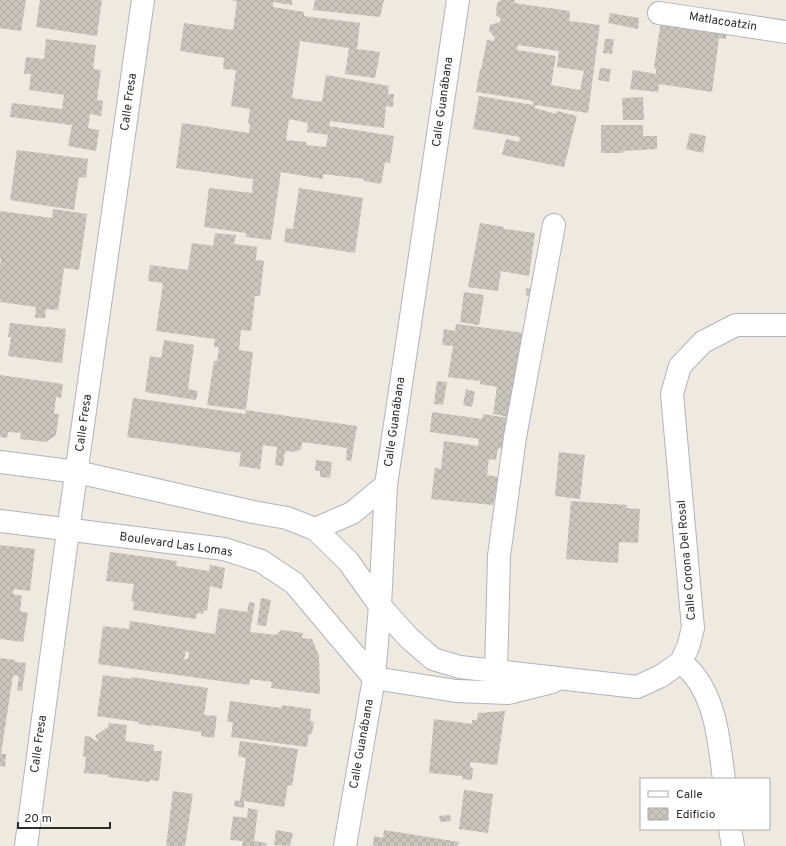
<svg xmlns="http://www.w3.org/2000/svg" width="786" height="846" font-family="Overpass,sans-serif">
<defs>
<pattern id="building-cross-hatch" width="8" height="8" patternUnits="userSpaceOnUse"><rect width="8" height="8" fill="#cac6be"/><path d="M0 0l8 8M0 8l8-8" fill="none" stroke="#aeaaa3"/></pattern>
</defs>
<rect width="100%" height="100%" fill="#eeeadf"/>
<!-- building -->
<path fill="url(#building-cross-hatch)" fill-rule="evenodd" d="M0,0h26l-5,31 -21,-3z
M40,0h62l-5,36 -61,-9z
M232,0h60v5l-19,-3v5l31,5v4l56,7 -3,26 23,3 -5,26 -30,-4 4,-26 -49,-7 -8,57 30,4 4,-27 63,11 -1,8h6l-1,13 -7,-1 -2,22 -54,-7 -1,5 65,10 -4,27 -5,-1 -4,22 -17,-3v-2l-41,-5v5l-42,-7 -10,68 -25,-3v-4l-42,-6 5,-39 43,5 1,-14 -77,-11 6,-45 67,10 1,-9h-2l2,-15 -19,-3 5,-36 -13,-1 1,-11 -44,-7 4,-28 49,7 4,-28zM289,119l19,4 -1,9 21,3 -2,12 -20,-2v-3l-20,-2z
M315,0h69l-4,17 -67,-7z
M501,0h14l-1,3 56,8 -1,10 31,4 -12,88 -53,-8v3l21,6 1,-3 20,5 -13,51 -62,-12 4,-16 13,3 1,-5 -47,-8 6,-33 54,9v-4l-57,-9 4,-22h1l6,-30 7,1 1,-3 -6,-7 1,-6 10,-3 1,-3 -5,-4 1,-12zM518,45l41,6 -2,16 27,4 -4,19 -29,-5 5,-29 -39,-6z
M610,13l29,5 -1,11 -30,-6z
M661,20l66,10 -1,9 -7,-1 -7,54 -53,-8 -1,8 -28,-3 3,-19 23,4v-5l-2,-1z
M46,39l50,6 -3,24 8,1 -4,30 6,1 -2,15 -11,-2 -2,14 11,2 -3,21 -28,-5 4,-21 -62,-8 2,-14 50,6 2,-14 -35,-5 2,-16h-7l2,-17 18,2z
M605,39h9l-2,15 -9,-1z
M600,68l11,1 -2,13 -11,-2z
M643,97l1,23h-21l-1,-22z
M601,125h42v11h14v13l-34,2v2h-22z
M690,133l16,3 -3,17 -17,-4z
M17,150l71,9 -2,19 -7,-1 -5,33 -64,-10z
M299,188l64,10 -8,55 -71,-11 2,-14 7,1z
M53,209l34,5 -8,56 -15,-2 -6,42 -12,-1 -1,9h-10l1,-11 -36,-5v-34l1,-9h-1v-48l52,7z
M480,223l24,4v2l31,4 -6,43 -28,-5 -3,20 -30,-4z
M215,233l21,2 -2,9 23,3 -1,13 8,1 -4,35h-5l-4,35 -10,-1 -2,20 14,2 -7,58 -39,-5 7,-44h3l2,-14h-5l1,-8 -59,-8 7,-48 -15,-2 2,-16 38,5 4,-27 21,3z
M526,288l4,1v7l-4,-1z
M464,292l20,3 -5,30 -19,-3z
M10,323l56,6 -4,34 -54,-7 3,-19h-3z
M456,324l69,9 -16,84 -16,-3 4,-27 -17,-3v-3l-32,-4 5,-31 -11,-1 2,-16 11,2z
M164,340l30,5 -6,44 10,2 -2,9 -51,-8 5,-36 11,2z
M0,375l63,9 -2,14 -5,-1 -2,17h5l-3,21 -10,7 -26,-3 1,-6 -13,-1 -1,6 -7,-1z
M437,381l10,1 -4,23 -9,-1z
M466,389l9,3 -3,15 -9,-2z
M133,398l112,16 1,-4 111,16 -6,36 -5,-3 1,-11 -45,-6 -1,8h-4v2l-12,-1 -2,15 -8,-1 2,-18 -14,-2 -3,24 -21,-3 2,-13 -114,-16z
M432,412l50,7 1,-5 26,4 -6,31 -5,-1 -2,12 -7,-1 -2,16 11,2 -5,28 -62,-6 4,-31 6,1 3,-28 34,5 1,-7 -49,-7z
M559,452l26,3 -5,44 -25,-3z
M316,460l16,2 -2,16 -10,-1v-6h-5z
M571,501l56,4 -1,3 14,1 -2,34 -19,-1 -1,21 -52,-4z
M0,545l35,4 -5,42 -16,-2 -1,5 9,2 -2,15 8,2 -5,29 -23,-3z
M110,552l67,9 -1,5 33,5 1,-6 15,3 -3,21 -12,-3 -3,25 -3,-1 -1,4 -6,-1 -1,6 -63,-9 1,-8 -3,-1 3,-17 -28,-3z
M261,598l10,2 -5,26 -9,-1z
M249,602l6,1 -5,29 27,3 4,-5 22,3 -1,5 10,1 7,17 1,38 -49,-6 1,-6 -22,-3 -1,6 -151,-21 5,-38 26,3 1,-8 85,13 4,-26 28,4zM186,651l3,1 -1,7h-4z
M0,658l15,2v2l11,1 -4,28 -5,-1 2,-14 -6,-1 -12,79h5l-1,13 -5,-1z
M103,675l28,4v-2l77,11 -4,27 13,1 -3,22 -13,-2v-4l-49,-7v1l-13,-2v-2l-42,-6z
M230,701l52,7v-3l29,4 -1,12 4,1 -2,12h-3l-2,13 -76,-10 2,-15h-6z
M505,711l-8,54 -27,-3v5l3,1 -1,12 -10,-1 1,-3 -34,-3 5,-54 38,5v-4h5l1,-7z
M109,723l18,2 -2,16 29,4v6h8l-3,30 -9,-1 -1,2 -41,-5v-2l-24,-2 2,-16 -3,-1 2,-20 6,1 3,3 5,1 -4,-5 13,-9z
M240,741l58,8 -6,37 -4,-1 -4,22 -40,-6v7l-10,-2 1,-6 5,1 6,-43 -8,-2z
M464,790l29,4 -5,39 -29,-4z
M173,791l20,3 -8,52h-19z
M248,808l10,2 -4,31 13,2 -1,3h-24l1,-5 -13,-1 3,-24 14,2z
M450,815l1,6 -11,1 -1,-6z
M276,830l17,3 -3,13 -16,-1z
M384,830l75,12 -1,4h-85l1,-10 9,2z"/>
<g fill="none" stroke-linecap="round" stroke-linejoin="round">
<defs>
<path id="street" d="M659,13l127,19
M315,529l37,-16 34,-28
M496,671l3,-115 16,-119 39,-212
M724,779c-5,-35 -7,-75 -30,-104 -4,-5 -9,-9 -13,-13l7,-15 5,-19 -21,-234 8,-28 23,-24 33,-17h50
M730,829l3,17
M26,846l42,-315 75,-531
M345,846l29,-168 6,-72 6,-121 72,-485"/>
<path id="secondary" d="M0,462l77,10 176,40 34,6 28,11 33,32 32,45 29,32 24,21 27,8 177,20 24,-11 20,-14
M0,521l224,28 37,12 33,22 80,95 82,13 52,2 44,-11"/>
</defs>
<!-- street casing -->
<use href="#street" stroke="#b2b2c0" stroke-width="24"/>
<!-- secondary casing -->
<use href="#secondary" stroke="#b2b2c0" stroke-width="24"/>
<!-- street -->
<use href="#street" stroke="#fff" stroke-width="22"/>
<!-- secondary -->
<use href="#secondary" stroke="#fff" stroke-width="22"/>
</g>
<g text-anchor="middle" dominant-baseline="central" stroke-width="3" stroke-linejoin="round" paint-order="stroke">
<!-- street labels -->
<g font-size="12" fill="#2c2c2c" stroke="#fff">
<text transform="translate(723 22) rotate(9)">Matlacoatzin</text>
<text transform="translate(129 102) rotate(-82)">Calle Fresa</text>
<text transform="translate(443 102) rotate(-82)">Calle Guanábana</text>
<text transform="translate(395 422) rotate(-82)">Calle Guanábana</text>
<text transform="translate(84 423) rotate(-82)">Calle Fresa</text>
<text transform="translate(176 545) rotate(8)">Boulevard Las Lomas</text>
<text transform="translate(687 560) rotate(-95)">Calle Corona Del Rosal</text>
<text transform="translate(39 744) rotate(-82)">Calle Fresa</text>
<text transform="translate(362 744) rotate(-80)">Calle Guanábana</text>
</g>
</g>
<!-- legend -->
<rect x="640" y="778" width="130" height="52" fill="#ffffff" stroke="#ababab"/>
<rect x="648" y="791" width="20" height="6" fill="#ffffff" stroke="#ababab"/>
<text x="676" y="798" font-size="12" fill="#2c2c2c">Calle</text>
<rect x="648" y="808" width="20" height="12" fill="url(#building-cross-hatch)" stroke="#ababab"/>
<text x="676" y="818" font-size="12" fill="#2c2c2c">Edificio</text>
<!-- scale -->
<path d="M18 822v6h92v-6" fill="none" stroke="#2c2c2c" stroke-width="2"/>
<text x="24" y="822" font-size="12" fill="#2c2c2c" stroke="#ffffff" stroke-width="3" paint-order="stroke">20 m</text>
</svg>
